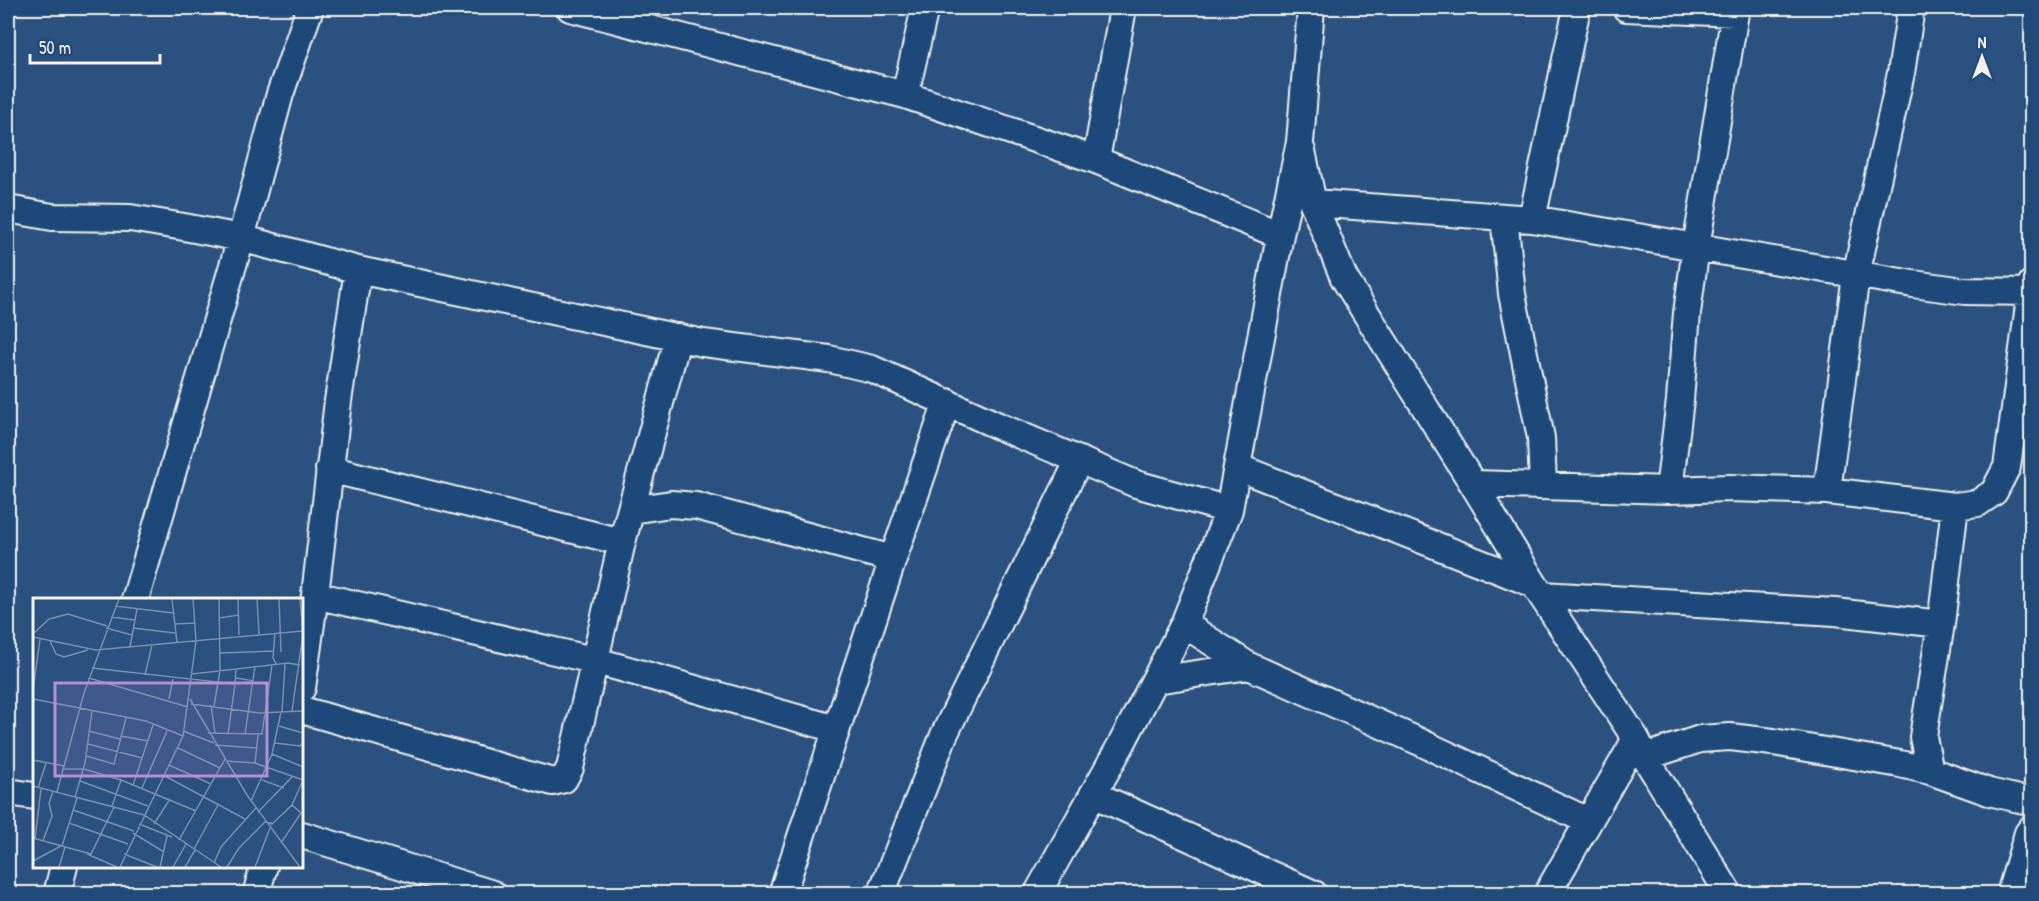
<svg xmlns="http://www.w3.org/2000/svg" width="2039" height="901" font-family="'Patrick Hand',sans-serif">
<rect width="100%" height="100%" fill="#2b5181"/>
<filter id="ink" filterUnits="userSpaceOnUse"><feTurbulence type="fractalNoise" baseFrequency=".0167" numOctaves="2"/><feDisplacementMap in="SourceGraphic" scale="12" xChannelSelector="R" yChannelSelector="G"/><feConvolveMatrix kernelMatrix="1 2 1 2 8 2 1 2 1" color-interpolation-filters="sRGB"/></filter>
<g filter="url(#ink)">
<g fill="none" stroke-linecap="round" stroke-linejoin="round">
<defs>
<path id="minor" d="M570,8l335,87 191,65 184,75
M1626,8l109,5 1,-5
M905,95l20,-87
M1302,151l11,52 31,75 129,206 61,100 102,155 9,18 84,137
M1096,160l27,-152
M1313,203l219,16 381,65 52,7 67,1
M8,209l44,8 78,1 54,9 57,11 117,32 345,73 126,16 43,10 131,59 133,56 93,26
M1504,217l8,77 29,144 2,48
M1532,219l45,-211
M1237,467l297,117
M329,469l293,73
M1473,484l196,6 60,-2 98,3 128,15 23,-3 16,-11 13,-25 25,-184
M1669,490l11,-90 7,-87 9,-66 39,-234
M1827,491l29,-216 45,-202 10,-65
M631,510l40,-6 25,2 197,53
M315,595l278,65 243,69
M1542,595l293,17 106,12
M135,600l106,-362 39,-144 30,-86
M1184,624l65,42 169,75 170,80
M1156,680l93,-14
M302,688l13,-93 23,-194 20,-131
M302,710l251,72 11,-3 6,-11 52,-226 56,-205
M1645,757l55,-18 30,-2 43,5 127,22 30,7 59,21 43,10
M1930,771l-7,-34 18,-113 14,-118
M8,792l26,4
M1093,794l221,100
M302,835l191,59
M57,894l7,-28
M256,894l8,-28
M782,894l111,-335 54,-157
M881,894l63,-159 135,-275
M1037,894l85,-151 62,-119 45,-114 51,-275 20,-93 11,-134
M1547,894l89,-155
M2010,894l18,-61 4,-5"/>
</defs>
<!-- minor casing -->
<use href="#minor" stroke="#f4f1e8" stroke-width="30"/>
<!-- minor -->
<use href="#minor" stroke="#1f4a7a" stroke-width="26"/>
</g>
</g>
<!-- overview -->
<g transform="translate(33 598)">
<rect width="270" height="270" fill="#2b5181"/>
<path fill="none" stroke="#7b91aa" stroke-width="1.5" d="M139,1l5,43M205,1l1,36M224,1l2,35M246,1l2,53M82,8l58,7M78,19l24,3M186,20l20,-3M141,26l21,-1M73,30l26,7M100,30l42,5M242,35l-2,25 4,7M0,36l16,-15 19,-5 39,12M0,39l63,13 207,-19M17,43l6,13 8,3 24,-7M97,49l7,-38M187,55l54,-2M59,70l143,16 1,-15M159,76l96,-11 12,2M112,77l7,-30M56,80l99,29M203,80l18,3M0,92l7,-51M0,101l113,22 37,15M136,101l4,-20M157,101l57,96 53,72M158,106l68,9 44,-2M178,107l4,28M181,108l6,-35 -1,-72M259,113l11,-77 -3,-35M249,114l3,-48M246,128l24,7M56,133l31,8M150,133l31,12M175,135l54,1 10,-69M195,136l7,-50M212,136l10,-68M88,138l27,5M242,145l25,3 3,-4M55,146l54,14M182,147l41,3M145,150l42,20M239,156l31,13M53,158l28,8 12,-46M0,162l31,6M193,163l29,2 48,17M222,165l3,-28M136,167l42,19M30,171h21l37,11 75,31M130,177l82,44M229,182l22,8M47,183l68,25M100,187l20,-60M0,188l111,29 77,52M5,190l8,-25M109,190l25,-57M24,194l27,-99 35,-94M42,199l10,-34 7,-52M218,203l21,-47 9,-42M79,208l9,-26M40,212l61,21M225,214l34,-35M36,225l59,21M106,226l33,13M121,226l16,-25M238,227l21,-20 11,-25M100,235l31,19M0,240l58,16 23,-47M2,241l6,-50M146,242l46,-81M10,243l9,-25 -3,-13 4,-12M248,245l20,-30 -9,-8M29,248l15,-48M161,251l24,-44M54,256l30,13M91,256l33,13M0,263l28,-15M181,265l7,-16 35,-39M26,269l6,-20M87,269l63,-131 13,-95 -3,-42M127,269l7,-31M140,269l13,-23M152,269l10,-17M194,269l12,-19 26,-26 7,1M222,269l15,-39"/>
<path fill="#b88ed4" fill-opacity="0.15" stroke="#b88ed4" stroke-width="3" d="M22,85h212v93h-212z"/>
<rect width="270" height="270" fill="none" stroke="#f4f1e8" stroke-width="3"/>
</g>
<!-- margin -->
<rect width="2039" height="901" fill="none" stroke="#1f4a7a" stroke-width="30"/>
<rect x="15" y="15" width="2009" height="871" fill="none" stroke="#f4f1e8" stroke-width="2" filter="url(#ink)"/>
<!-- north arrow -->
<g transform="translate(1982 57)" stroke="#1f4a7a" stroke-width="4.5" paint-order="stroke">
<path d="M0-4.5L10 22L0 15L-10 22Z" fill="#f4f1e8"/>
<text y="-9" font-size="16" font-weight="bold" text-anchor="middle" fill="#f4f1e8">N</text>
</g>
<!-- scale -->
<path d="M30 54v9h130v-9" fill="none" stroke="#f4f1e8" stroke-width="3"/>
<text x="39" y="54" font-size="18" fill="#f4f1e8" stroke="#1f4a7a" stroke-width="4.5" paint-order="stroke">50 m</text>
</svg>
